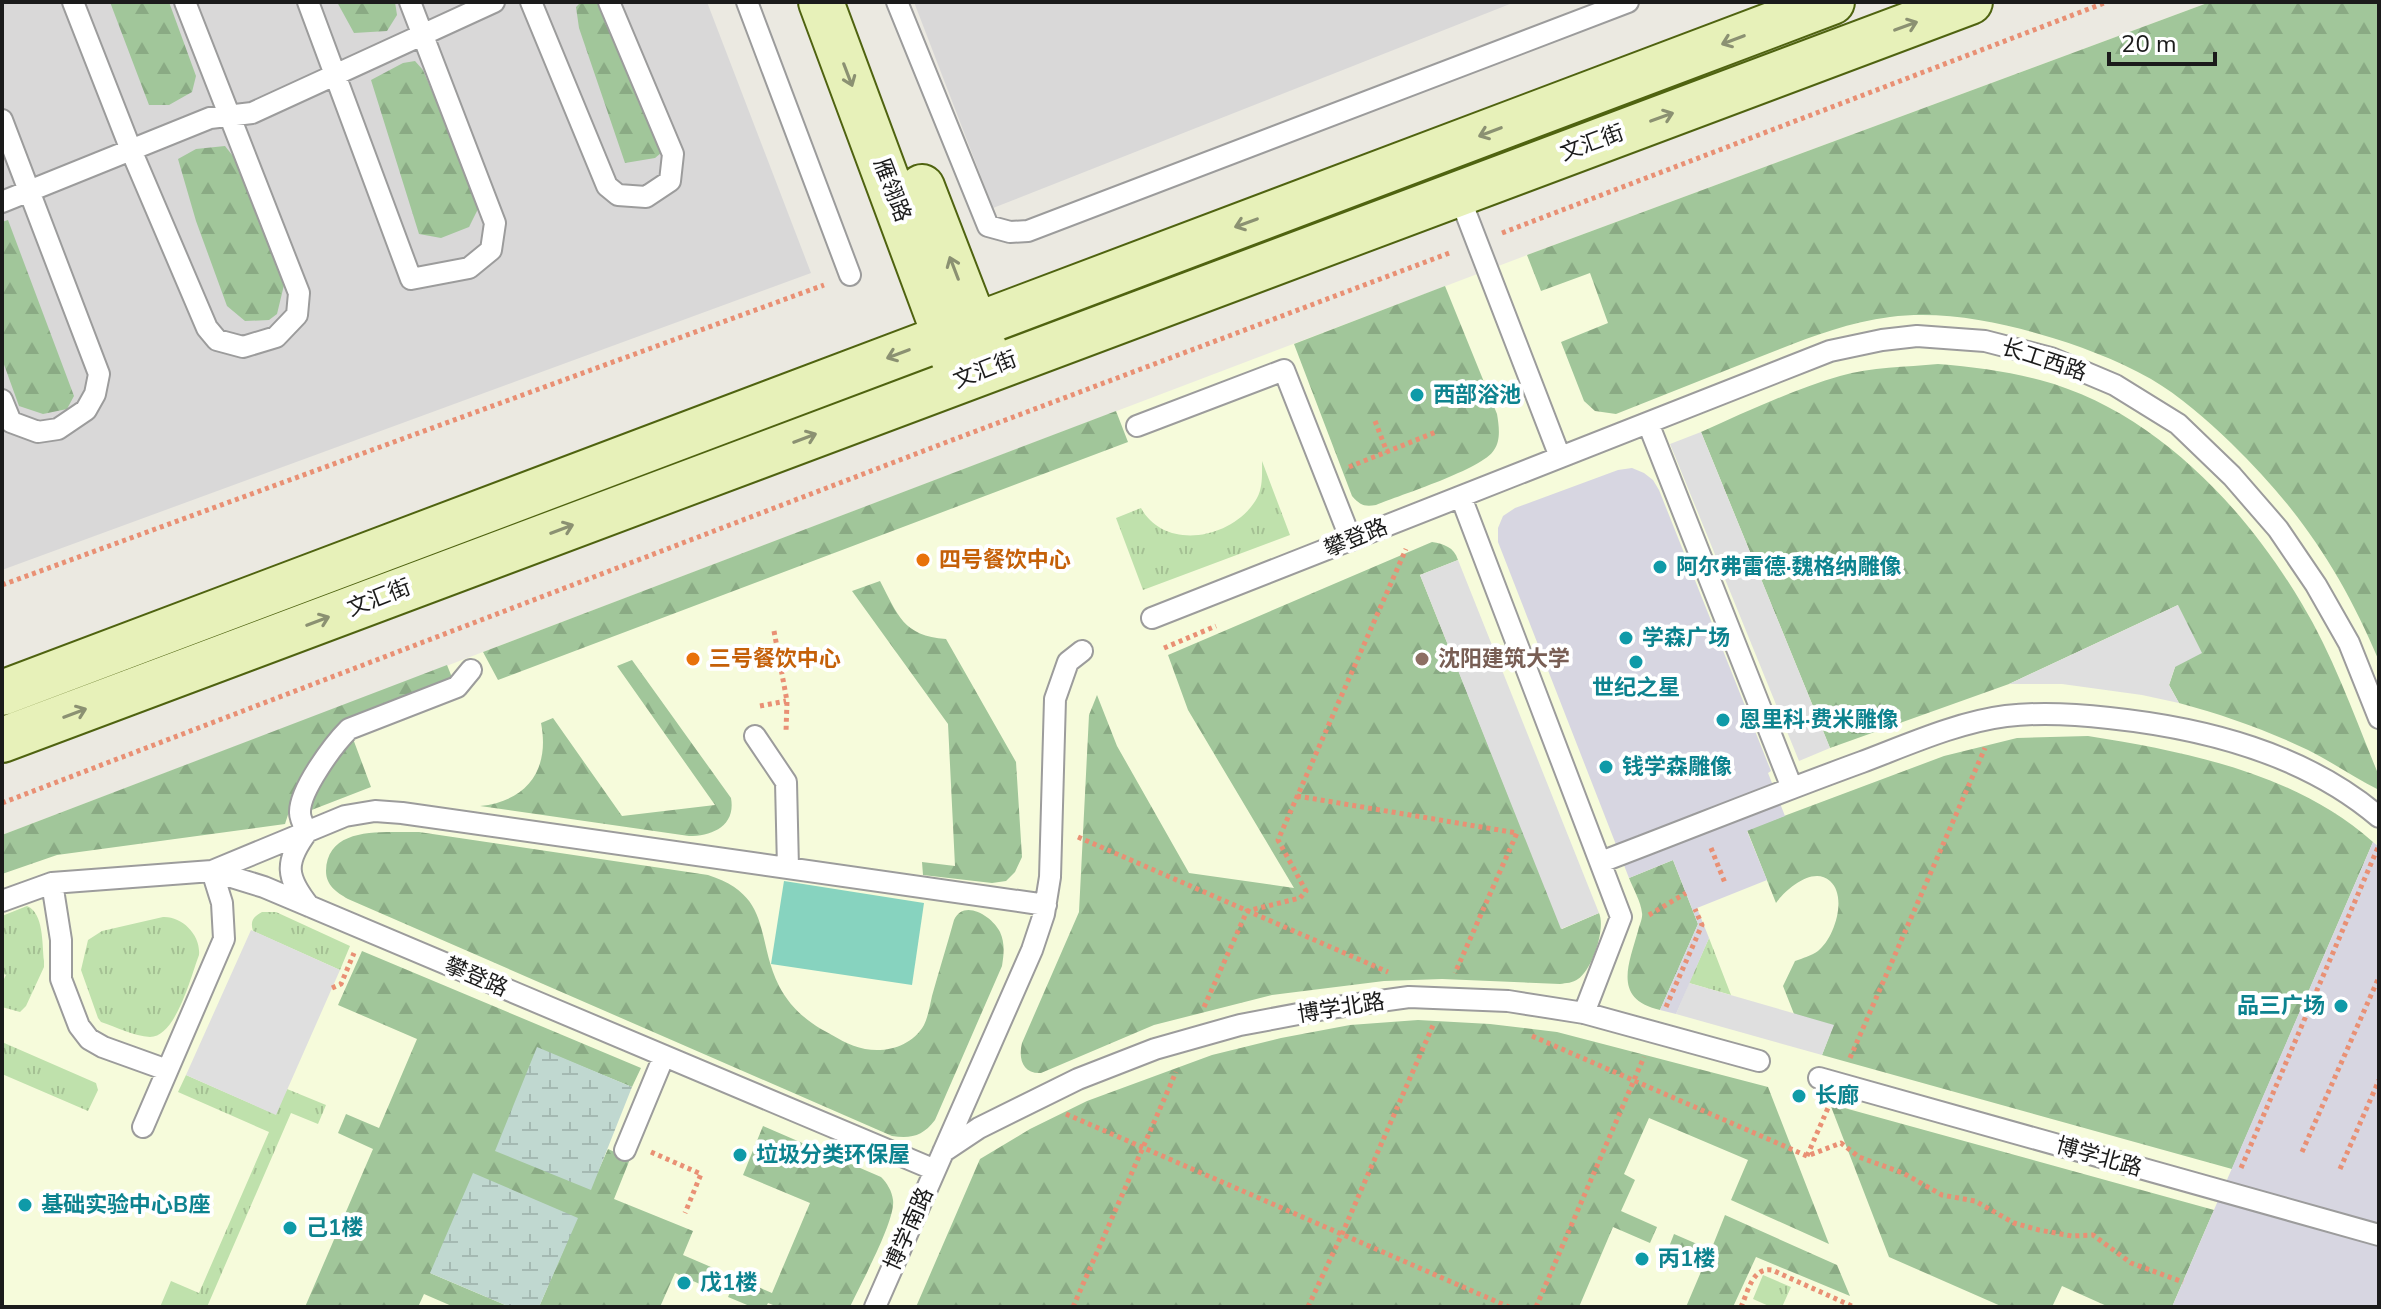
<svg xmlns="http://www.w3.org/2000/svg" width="2381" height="1309" font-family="'Nunito Sans','Noto Sans SC',sans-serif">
<defs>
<pattern id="grass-tufts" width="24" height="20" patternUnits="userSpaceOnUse" patternTransform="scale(2)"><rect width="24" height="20" fill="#bfe1ac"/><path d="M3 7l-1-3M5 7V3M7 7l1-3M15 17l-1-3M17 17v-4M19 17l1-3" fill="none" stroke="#a4c093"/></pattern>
<pattern id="forest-firs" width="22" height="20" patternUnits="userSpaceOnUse" patternTransform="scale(2)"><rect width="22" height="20" fill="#a1c69a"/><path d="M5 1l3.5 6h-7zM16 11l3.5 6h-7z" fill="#8aaa84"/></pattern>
<pattern id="wetland-marsh" width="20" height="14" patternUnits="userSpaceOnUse" patternTransform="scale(2)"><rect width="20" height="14" fill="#c0d8d0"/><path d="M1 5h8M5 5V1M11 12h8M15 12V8" fill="none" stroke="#a4b9b2"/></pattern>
</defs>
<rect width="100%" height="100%" fill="#ebe9e1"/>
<!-- residential -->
<path fill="#d9d8d8" d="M2,2h705l104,271 -809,297z
M914,2h601l-522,206z"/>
<!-- education -->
<path fill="#f6fbdb" d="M2210,2h169v1305h-2377v-472l1525,-580z"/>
<!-- grass -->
<path fill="url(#grass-tufts)" d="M1262,461l28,74 -147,55 -27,-72 25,-10c24,44 93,31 116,-10 6,-11 5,-24 5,-37z
M27,906c17,7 15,38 17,55v6l-18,39 -6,6 -18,-5v-24l4,-8 -4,-2v-57z
M262,912h14l74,34 -10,24 -87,-39c-3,-10 0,-14 9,-19z
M163,917c19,-1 38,18 36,38 -8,21 -23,82 -49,82 -16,-1 -34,-10 -49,-15l-3,-4 -17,-48 7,-30 14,-9z
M1709,938l22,57 -42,-12z
M2,1042l94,41 2,7 -10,21 -86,-37z
M186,1075l89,39 12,-25 39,16 -8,19 -27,-11 -84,194h-47l11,-26 28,12 70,-161 -91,-40z
M1763,1275l28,12 -9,20h-11l-18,-8z"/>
<!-- forest -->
<path fill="url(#forest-firs)" d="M110,2h59l27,74 -4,16 -23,13h-20z
M337,2h58l2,13 -10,16 -33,2z
M581,2h24l56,151 -6,5 -30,5 -46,-135 -3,-21z
M2210,2h169v659c-37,-88 -80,-152 -148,-218 -25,-24 -51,-47 -80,-64 -36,-20 -73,-34 -112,-45 -48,-14 -100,-23 -149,-17 -47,6 -90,24 -133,41 -47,19 -94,37 -141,56l-21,-3 -11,-10 -23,-59 47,-19 -18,-50 -49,18 -14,-36z
M415,61l8,9 54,127 1,12 -9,18 -28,11 -22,-4 -48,-154 32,-17z
M225,146l19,24 33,85 7,30 -7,29 -8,6 -24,1 -18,-15 -31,-85 -18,-62 18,-10z
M8,220l66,176 -7,13 -24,5 -24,-8 -17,-47v-137z
M1445,286l52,128c2,12 4,26 -3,36 -11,19 -94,45 -118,55 -12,2 -16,0 -24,-9l-58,-152z
M1938,364c35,3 69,7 102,16 113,30 204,126 262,224 32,53 53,114 77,172v14c-24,-12 -47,-28 -71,-40 -42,-20 -84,-35 -129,-47l-10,-18 6,-18 3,-62 -169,79 -179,64 -129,-316c45,-20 91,-42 139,-56 31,-9 66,-9 98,-12z
M1116,411l12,31 -630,238 -15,-28z
M1432,542c12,2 22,5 26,18l-38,15 142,354 37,-16c7,16 -7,57 -21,66 -5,4 -12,4 -18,5l-118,-5 -58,2 -112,14 -118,30 -113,48c-18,1 -23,-14 -19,-30l57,-131 10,-197 8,-20 20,51 72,127 105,15 -106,-178 -20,-55z
M880,581c18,34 23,55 66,58l70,123 6,95 -7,15 -9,9 -14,2 -69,-8 -1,-13 33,4 -7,-142 -96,-133z
M632,660l99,138c5,28 -19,38 -42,38l-209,-30c48,-5 70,-37 61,-83l12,-5 69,98 93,-11 -98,-139z
M447,665l6,15 -107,41 -52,75 -9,28 -228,31 -55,19v-39z
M352,736l19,51 -62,24 2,-14z
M2088,736c100,16 207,37 285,106l-141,327 -410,-114 11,-29 -39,-12 -11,-28 12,-25c8,-3 16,-5 23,-10 16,-12 30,-54 12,-70 -17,-15 -44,8 -54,22l-29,-73 197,-74 73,-18z
M419,832l289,43c65,21 47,62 71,111 10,19 24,32 42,43 15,8 28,17 44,20 22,4 47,-3 59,-24 4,-8 6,-20 8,-29 7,-25 15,-51 22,-76 10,-22 39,-3 46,12 5,11 4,22 2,34l-67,154c-12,16 -24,19 -43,16l-544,-237c-12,-7 -22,-14 -22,-28 1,-47 61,-38 93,-39z
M1673,860l25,64 -38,86c-47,-11 -32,-44 -22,-79 1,-5 5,-13 4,-18 -1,-11 -9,-25 -13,-35z
M362,951l279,117 -9,19 -95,-39 53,141 18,-40 22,10 -16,40 79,32 -10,24 35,15 -7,19 -36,-16 -15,34h-121l38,-89 -147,55 80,34h-56l-30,-13 -6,13h-113l68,-158 -35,-16 8,-19 33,14 38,-89 -79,-34z
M1418,1020l72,4 67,8 211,55 61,157 -98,-44 17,-40 -99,-42 -25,56 11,6 -14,31 36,16 -7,16 -37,-16 -34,80h-663l64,-148 50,-30 57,-28 125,-46 69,-17 69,-13z
M1830,1104l384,106 -42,97h-63l-47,-21 -10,21h-49l-114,-50z
M763,1126l118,51c6,6 11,14 12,23 3,20 -33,85 -43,107h-72l-10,-4 -2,4h-14l-24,-10 9,-19 35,15 38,-90 -67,-28z
M1725,1215l112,50 13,31 -94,-39 -23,50h-47l17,-40 -36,-15 7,-18 37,16z"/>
<!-- wetland -->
<path fill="url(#wetland-marsh)" d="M537,1047l95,40 -41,103 -96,-39z
M473,1173l105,45 -39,89h-29l-80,-34z"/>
<!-- pitch -->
<path fill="#87d3bf" d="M784,881l140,22 -12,82 -141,-21z"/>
<!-- parking -->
<path fill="#dfdfdf" d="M1701,432l129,316 -31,13 -129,-317z
M1458,560l141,353 -38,16 -141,-354z
M2178,605l24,48 -27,14 -6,18 10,18 -37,-8 -80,-11h-53z
M251,930l89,40 -64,145 -90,-40z
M1689,983l145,42 -12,30 -146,-41z"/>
<!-- plaza -->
<path fill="#d7d6e1" d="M1632,468l12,5 9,7 6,10 112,281 -3,2 17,43 -38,15 20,49 -70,28 12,30 -33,76 -16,-4 38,-86 -25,-64 -44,18 -131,-336v-14l5,-12 12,-8 103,-38z
M2373,842l6,5v460h-207z"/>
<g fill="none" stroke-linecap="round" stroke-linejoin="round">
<defs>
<path id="lane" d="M73,2l58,148 76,178 10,12 26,7 33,-10 21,-22 2,-22 -114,-291
M308,2l103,277 58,-11 22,-18 4,-27 -85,-221
M531,2l76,184 11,9 28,2 24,-16 3,-27 -64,-152
M747,2l103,273
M897,2l91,224 22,6 18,-1 600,-229
M2,120l97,254 -4,20 -9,16 -28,19 -20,3 -27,-10 -9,-22
M1458,193l102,264
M2,202l208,-84 42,-5 242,-111
M1648,423l144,365
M1137,426l147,-56 67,170
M1461,497l160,420 -37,96
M1152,618l678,-267 52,-11 35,-4 68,5 66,17 64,27 63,39 54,52 46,53 38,56 33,58 30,75
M755,736l31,46 2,86
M1601,862c87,-33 173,-68 261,-100 45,-17 96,-40 144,-46 35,-4 69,-2 103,2 95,10 195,35 270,99
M52,883l9,57v39l18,47 10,13 14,8 64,23
M2,901l50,-18 160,-12 52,16 671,283
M309,906c-23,-29 -25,-43 -2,-74 -3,-6 -7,-13 -7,-19 -1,-22 33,-68 49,-84l108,-42 14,-17
M1819,1078l560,157
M143,1127l81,-188 -2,-36 -10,-32 133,-55 30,-5 27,2 644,92
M625,1150l39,-94
M943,1152l36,-24 99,-49 77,-30 85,-24 90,-17 79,-11 99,4 76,12 175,48
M875,1307l157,-357 12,-36 6,-37 5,-178 13,-37 14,-11"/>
<path id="secondary" d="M821,2l134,361
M922,187l63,163
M2,693l1830,-691
M2,740l1968,-738"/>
</defs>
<!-- lane casing -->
<use href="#lane" stroke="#9c9c9c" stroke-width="24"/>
<!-- secondary casing -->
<use href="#secondary" stroke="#4f6310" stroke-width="48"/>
<!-- path -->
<path stroke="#e99074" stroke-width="5" stroke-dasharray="4 4" stroke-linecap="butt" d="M1502,233l605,-231
M1375,421l12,31
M1349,467l87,-35
M2,585l822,-300
M774,631l13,70 -1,31
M1164,648l52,-22
M760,706l26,-5
M1297,796l220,37 -62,140
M2,803l945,-361 505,-190
M1078,837l310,135
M1711,848l14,35
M1649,915l37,-22
M332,988l9,-4 13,-31
M1204,1007l43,-96 53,-13 6,-7 -28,-51 128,-291
M1666,1007l36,-82 -7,-16
M1532,1036l275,120 34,-13 18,14 44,16 39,22 33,6 39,22 25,7 33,6 21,-1 38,28 52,19
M1850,1058l135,-310
M1066,1114l443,193
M651,1152l50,22 -16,39
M2302,1152l77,-175
M1807,1156l21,-48
M2241,1168l138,-323
M2340,1169l39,-89
M1073,1307l103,-235
M1308,1307l34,-73 92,-211
M1536,1307l108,-250
M1741,1307c7,-15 11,-40 31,-37l82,37"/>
<!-- lane -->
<use href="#lane" stroke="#fff" stroke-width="20"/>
<!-- secondary -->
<use href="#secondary" stroke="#e7f1b9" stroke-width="44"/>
</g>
<!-- one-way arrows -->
<defs><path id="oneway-shaft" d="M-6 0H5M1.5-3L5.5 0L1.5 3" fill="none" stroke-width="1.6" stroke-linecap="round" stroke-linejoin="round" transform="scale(2)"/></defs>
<g stroke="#8b9172">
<use href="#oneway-shaft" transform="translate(1906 26) rotate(-20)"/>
<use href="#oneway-shaft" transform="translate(1733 40) rotate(159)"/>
<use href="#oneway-shaft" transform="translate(848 75) rotate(69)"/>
<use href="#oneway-shaft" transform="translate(1662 117) rotate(-20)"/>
<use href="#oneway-shaft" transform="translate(1490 132) rotate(159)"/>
<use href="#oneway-shaft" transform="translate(1246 223) rotate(160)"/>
<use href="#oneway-shaft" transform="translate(954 268) rotate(-111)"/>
<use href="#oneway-shaft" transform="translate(898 354) rotate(159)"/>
<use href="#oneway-shaft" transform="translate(805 438) rotate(-21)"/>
<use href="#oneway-shaft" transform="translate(562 529) rotate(-21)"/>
<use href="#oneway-shaft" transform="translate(318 621) rotate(-21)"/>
<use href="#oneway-shaft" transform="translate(75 713) rotate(-21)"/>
</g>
<!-- markers -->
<g fill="#0f9aa8" stroke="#fff" stroke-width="3">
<circle cx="1417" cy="395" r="8"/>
<circle cx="1660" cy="567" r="8"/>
<circle cx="1626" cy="638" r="8"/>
<circle cx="1636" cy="662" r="8"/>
<circle cx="1723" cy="720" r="8"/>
<circle cx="1606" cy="767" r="8"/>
<circle cx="2341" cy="1006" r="8"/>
<circle cx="1799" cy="1096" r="8"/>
<circle cx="740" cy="1155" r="8"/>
<circle cx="25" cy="1205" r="8"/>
<circle cx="290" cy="1228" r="8"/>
<circle cx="1642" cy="1259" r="8"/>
<circle cx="684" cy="1283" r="8"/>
</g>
<g fill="#e8710a" stroke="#fff" stroke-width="3">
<circle cx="923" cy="560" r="8"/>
<circle cx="693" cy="659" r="8"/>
</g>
<circle fill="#8d6e63" stroke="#fff" stroke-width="3" cx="1422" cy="659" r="8"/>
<g text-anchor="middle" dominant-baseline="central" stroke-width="8" stroke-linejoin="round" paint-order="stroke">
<!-- street labels -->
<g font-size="22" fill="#1b1b1b" stroke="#fff">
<text transform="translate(1592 143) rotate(-20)">文汇街</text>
<text transform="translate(892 190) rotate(69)">雁翎路</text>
<text transform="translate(2044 360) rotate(18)">长工西路</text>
<text transform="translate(985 370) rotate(-21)">文汇街</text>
<text transform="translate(1356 538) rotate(-22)">攀登路</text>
<text transform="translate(379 598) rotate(-21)">文汇街</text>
<text transform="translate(476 977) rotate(23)">攀登路</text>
<text transform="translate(1341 1008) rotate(-9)">博学北路</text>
<text transform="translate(2099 1157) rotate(16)">博学北路</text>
<text transform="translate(909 1229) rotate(-66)">博学南路</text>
</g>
<!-- culture labels -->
<g font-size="22" font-weight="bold" fill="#0d838f" stroke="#fff" text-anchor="start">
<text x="1433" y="395">西部浴池</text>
<text x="1676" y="567">阿尔弗雷德·魏格纳雕像</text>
<text x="1642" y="638">学森广场</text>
<text x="1636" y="688" text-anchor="middle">世纪之星</text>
<text x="1739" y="720">恩里科·费米雕像</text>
<text x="1622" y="767">钱学森雕像</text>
<text x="2325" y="1006" text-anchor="end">品三广场</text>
<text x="1815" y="1096">长廊</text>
<text x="756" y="1155">垃圾分类环保屋</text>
<text x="41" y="1205">基础实验中心B座</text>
<text x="306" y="1228">己1楼</text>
<text x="1658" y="1259">丙1楼</text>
<text x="700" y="1283">戊1楼</text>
</g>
<!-- food labels -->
<g font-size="22" font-weight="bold" fill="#c56008" stroke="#fff" text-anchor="start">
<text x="939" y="560">四号餐饮中心</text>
<text x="709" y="659">三号餐饮中心</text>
</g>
<!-- education labels -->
<g font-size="22" font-weight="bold" fill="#785e54" stroke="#fff" text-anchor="start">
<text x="1438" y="659">沈阳建筑大学</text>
</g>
</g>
<!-- border -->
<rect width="2381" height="1309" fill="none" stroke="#1b1b1b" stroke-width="8"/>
<!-- scale -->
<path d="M2109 52v12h106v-12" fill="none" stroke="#1b1b1b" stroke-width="4"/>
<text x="2121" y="52" font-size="24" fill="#1b1b1b" stroke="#ffffff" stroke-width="6" paint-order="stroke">20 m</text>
</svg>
